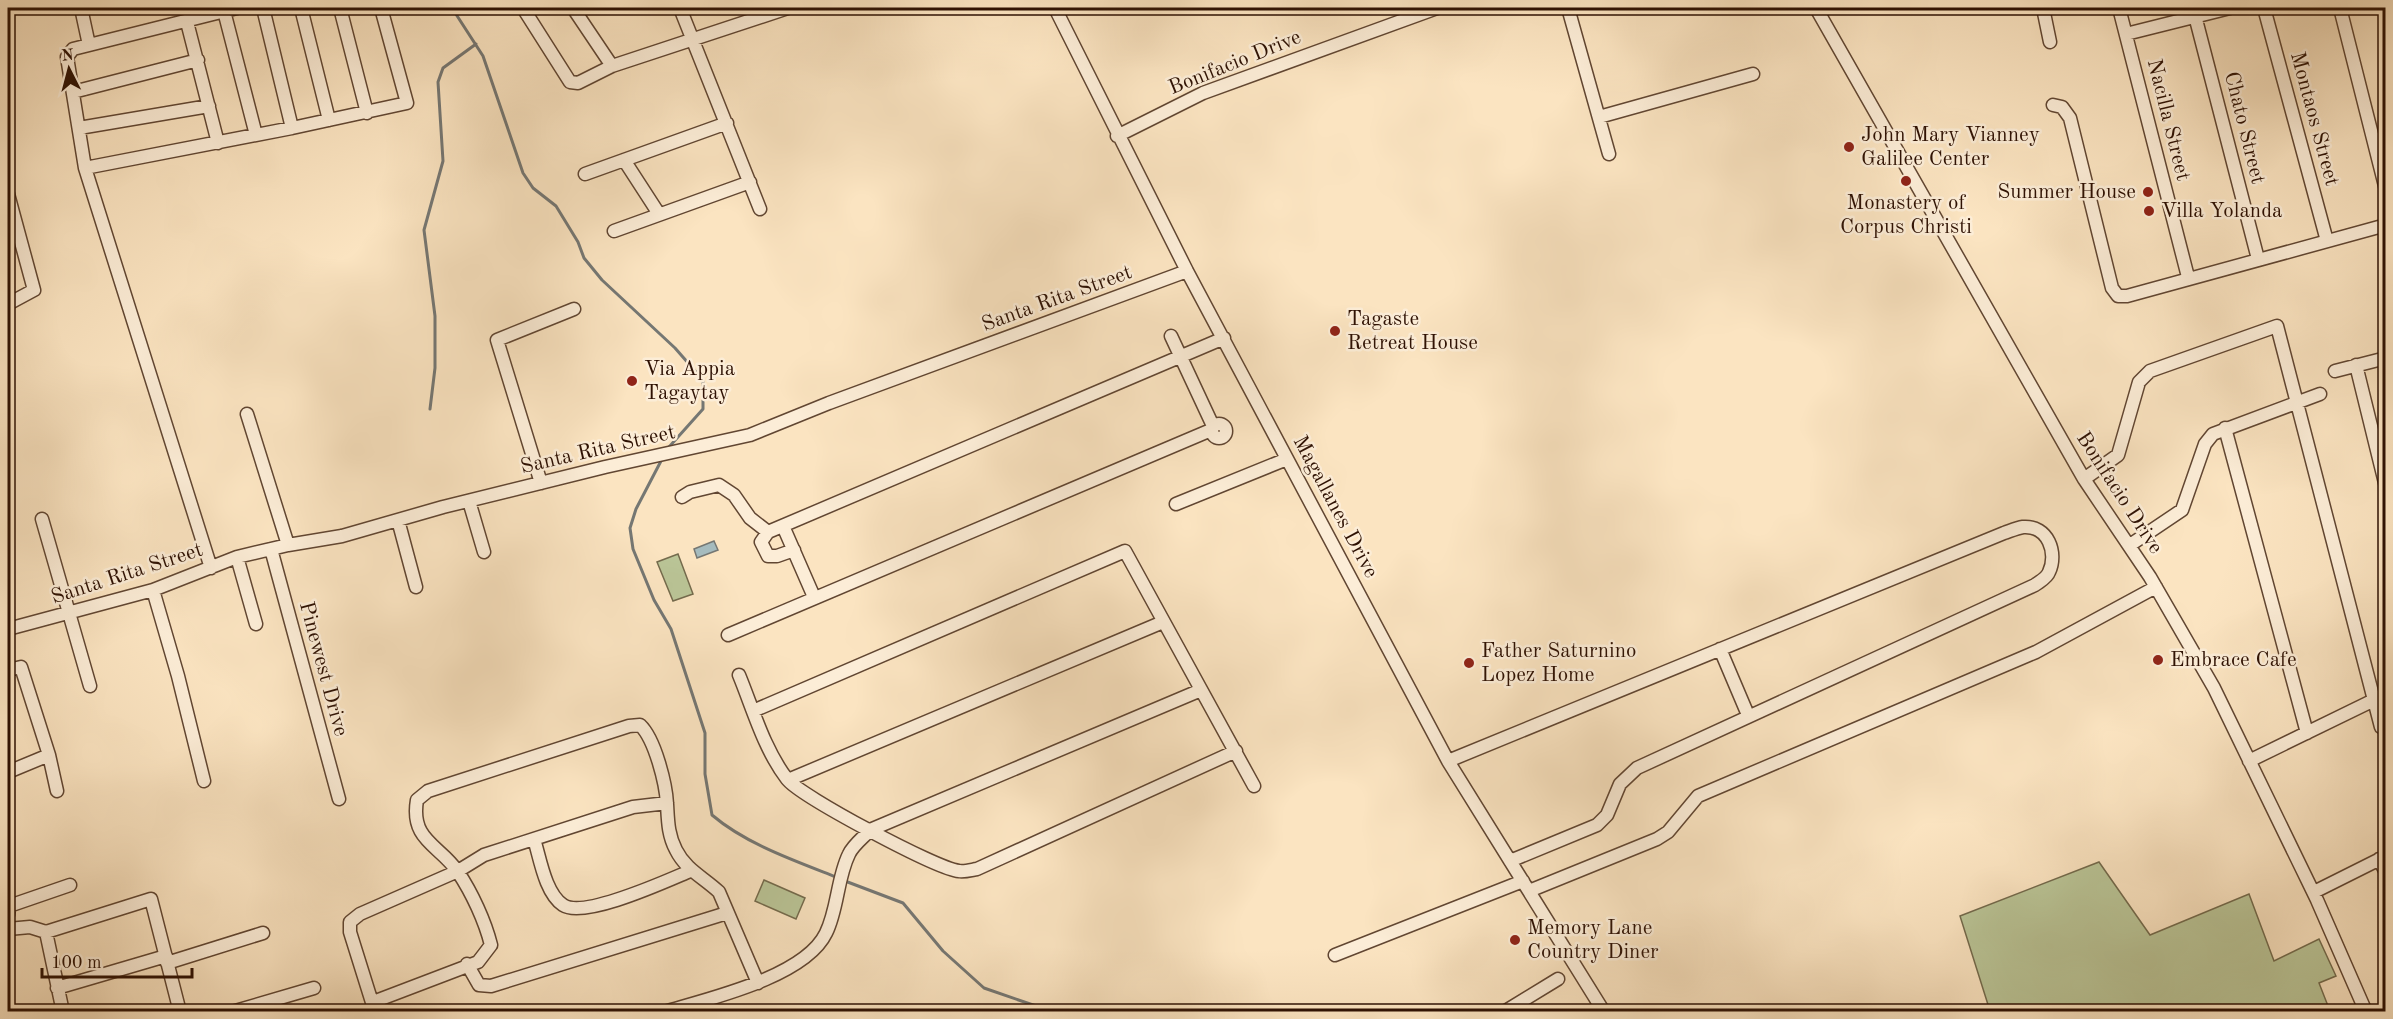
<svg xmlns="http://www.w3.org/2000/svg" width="2393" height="1019" font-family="'Old Standard TT',serif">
<rect width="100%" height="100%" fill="#fbe4c1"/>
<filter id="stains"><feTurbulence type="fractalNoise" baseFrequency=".00333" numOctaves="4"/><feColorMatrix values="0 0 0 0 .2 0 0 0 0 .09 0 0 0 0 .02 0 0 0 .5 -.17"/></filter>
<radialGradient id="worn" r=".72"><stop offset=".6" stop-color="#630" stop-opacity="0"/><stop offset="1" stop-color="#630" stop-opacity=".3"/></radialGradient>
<!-- green -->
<path fill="#bac597" stroke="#746b4d" stroke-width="1.5" d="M678,554l15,40 -20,7 -16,-39z
M2099,862l51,73 99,-41 25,67 45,-22 17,37 -17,7 9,23 -21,6 -317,-1 -30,-95z
M764,880l41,18 -9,21 -41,-18z"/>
<!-- water -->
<path fill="#a5bbbe" stroke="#757773" stroke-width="1.5" d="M714,541l4,9 -21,8 -3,-9z"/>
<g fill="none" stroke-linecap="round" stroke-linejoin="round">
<!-- stream -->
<path stroke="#757773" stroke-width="3" d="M452,8l31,48 40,117 10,15 23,18 22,36 6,16 18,22 73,68 28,32v29l-34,38
M430,409l5,-41v-52l-11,-86 19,-69 -5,-79 5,-14 33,-24
M661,461l-25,48 -6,19 3,21 21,51 17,29 34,104v41l7,41c34,29 83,46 124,62
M845,881l58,22 40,48 41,37 52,18 27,6
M1134,1012h14"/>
<defs>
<path id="minor" d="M81,8l8,37
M263,8l29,120
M301,8l28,112
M340,8l27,105
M523,8l47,74 8,1 34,-17 176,-58
M573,8l39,58
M680,8l80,201
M1055,8l132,263 261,490 156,251
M1568,8l41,146
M1816,8l268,471 66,98 64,111 103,212 49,112
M2043,8l7,34
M2119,8l69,269
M2193,8l65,251
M2264,8l63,233
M2340,8l46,182
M224,11l32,124
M187,22l31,121
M2126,34l104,-26
M73,92l125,-32
M2053,105l9,2 8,11 42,170 6,8h9l259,-71
M1599,117l154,-43
M79,128l130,-22
M1117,136l86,-43 234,-85
M624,160l35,54
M85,168l207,-40 115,-25 -26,-95
M585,174l142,-51
M8,194l26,96 -26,14
M614,231l136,-49
M1171,336l42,90
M2356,365l30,122
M2335,371l51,-13
M247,414l41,131
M1212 431a7 7 0 1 1 14 0a7 7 0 1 1-14 0Z
M2225,428l82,305
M2084,479l34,-24 21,-73 11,-11 127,-45 104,401
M541,483l-44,-143 77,-31
M682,497l8,-5 29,-7 15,10 16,23 18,14 456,-194
M469,501l15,51
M1176,504l111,-45
M42,519l48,167
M398,520l18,67
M783,526l31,71
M768,532l-7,10 7,14h9l17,-6
M2130,545l52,-35 23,-66 8,-10 107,-40
M271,549l68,250
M237,557l19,67
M211,568l-126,-400 -18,-111 6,-8 164,-41
M153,590l25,86 26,105
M8,629l145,-39 84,-33 51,-12 54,-9 101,-29 162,-40 145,-32 79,-32 358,-132
M728,635l483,-205
M1720,649l28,66
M8,670l13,-3 28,88 8,36
M739,675c14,34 25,74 48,104 13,17 150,90 172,92 5,1 12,-1 18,-2l259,-118
M753,711l372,-160 129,235
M1448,761l556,-228c6,-2 13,-5 19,-6 25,-2 35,26 26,45 -2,6 -9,9 -14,13l-398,183 -17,16 -13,31 -10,10 -87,36
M2249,761l125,-61
M8,772l41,-17
M788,780l375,-158
M534,839c6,19 11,54 29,66 21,14 103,-24 127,-34
M2379,859l7,14
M1529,891l128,-52 11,-7 30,-36 338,-144 120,-65
M2314,892l72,-36
M8,915l1,-9 61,-21
M8,929l22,-2 16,5 105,-33 29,113
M46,932l17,80
M1335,955l188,-74
M167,963l96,-30
M467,964l12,21 12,1 236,-73
M57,988l109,-32
M373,1002l105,-40 13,-17c-6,-24 -19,-52 -33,-73 -18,-27 -48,-31 -41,-72l11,-9 201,-65 11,-1c15,14 26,59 27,79 1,17 1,31 9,46 10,20 27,27 43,42l39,91
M232,1012l82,-24
M375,1012l-25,-80v-10l10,-8 98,-43 26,-16 149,-48 34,-4
M664,1012c44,-13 141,-35 162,-79 12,-24 11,-55 23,-79 4,-9 15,-17 21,-24l331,-140
M1504,1012l54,-33"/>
</defs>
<!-- minor casing -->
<use href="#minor" stroke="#614632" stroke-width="15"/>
<!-- minor -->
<use href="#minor" stroke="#fcedd7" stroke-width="12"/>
</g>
<!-- markers -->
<g fill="#8f2418" stroke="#fcedd7" stroke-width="2">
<circle cx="1849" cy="147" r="6"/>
<circle cx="1906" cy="181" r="6"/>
<circle cx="2148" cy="192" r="6"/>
<circle cx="2149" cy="211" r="6"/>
<circle cx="1335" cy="331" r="6"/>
<circle cx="632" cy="381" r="6"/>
<circle cx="2158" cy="660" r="6"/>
<circle cx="1469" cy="663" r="6"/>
<circle cx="1515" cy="940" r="6"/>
</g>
<g text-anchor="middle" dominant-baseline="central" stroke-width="5" stroke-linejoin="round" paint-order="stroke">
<!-- street labels -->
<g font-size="21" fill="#2e1103" stroke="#fcedd7">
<text transform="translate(1235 63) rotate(-22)">Bonifacio Drive</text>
<text transform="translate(2314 119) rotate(75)">Montaos Street</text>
<text transform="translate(2168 120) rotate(76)">Nacilla Street</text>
<text transform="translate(2244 128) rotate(76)">Chato Street</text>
<text transform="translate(1057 299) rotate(-20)">Santa Rita Street</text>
<text transform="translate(598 450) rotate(-13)">Santa Rita Street</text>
<text transform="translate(2119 493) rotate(57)">Bonifacio Drive</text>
<text transform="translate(1335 507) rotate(62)">Magallanes Drive</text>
<text transform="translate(127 574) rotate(-18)">Santa Rita Street</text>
<text transform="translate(323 669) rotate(75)">Pinewest Drive</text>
</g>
<!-- poi labels -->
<g font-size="21" fill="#2e1103" stroke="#fcedd7" text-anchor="start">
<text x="1861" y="135">John Mary Vianney<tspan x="1861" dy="24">Galilee Center</tspan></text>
<text x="2136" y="192" text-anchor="end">Summer House</text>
<text x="1906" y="203" text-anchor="middle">Monastery of<tspan x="1906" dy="24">Corpus Christi</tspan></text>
<text x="2161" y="211">Villa Yolanda</text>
<text x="1347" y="319">Tagaste<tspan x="1347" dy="24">Retreat House</tspan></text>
<text x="644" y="369">Via Appia<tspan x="644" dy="24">Tagaytay</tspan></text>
<text x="1481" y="651">Father Saturnino<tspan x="1481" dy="24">Lopez Home</tspan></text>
<text x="2170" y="660">Embrace Cafe</text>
<text x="1527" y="928">Memory Lane<tspan x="1527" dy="24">Country Diner</tspan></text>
</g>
</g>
<!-- margin -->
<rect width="2393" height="1019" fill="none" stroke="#fbe4c1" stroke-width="30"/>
<rect x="9" y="9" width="2375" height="1001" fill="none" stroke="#2e1103" stroke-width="3"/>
<rect x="15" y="15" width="2363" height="989" fill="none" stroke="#2e1103" stroke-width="1.5"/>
<!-- north arrow -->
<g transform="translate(69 69) rotate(354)" stroke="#fcedd7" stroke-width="4.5" paint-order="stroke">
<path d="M0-4.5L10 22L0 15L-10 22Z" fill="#2e1103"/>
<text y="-9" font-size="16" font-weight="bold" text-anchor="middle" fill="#2e1103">N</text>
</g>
<!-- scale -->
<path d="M42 968v9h150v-9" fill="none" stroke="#2e1103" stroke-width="3"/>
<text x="51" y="968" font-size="18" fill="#2e1103" stroke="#fcedd7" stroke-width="4.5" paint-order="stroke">100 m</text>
<rect width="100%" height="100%" filter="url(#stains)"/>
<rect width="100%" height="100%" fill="url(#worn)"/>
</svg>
